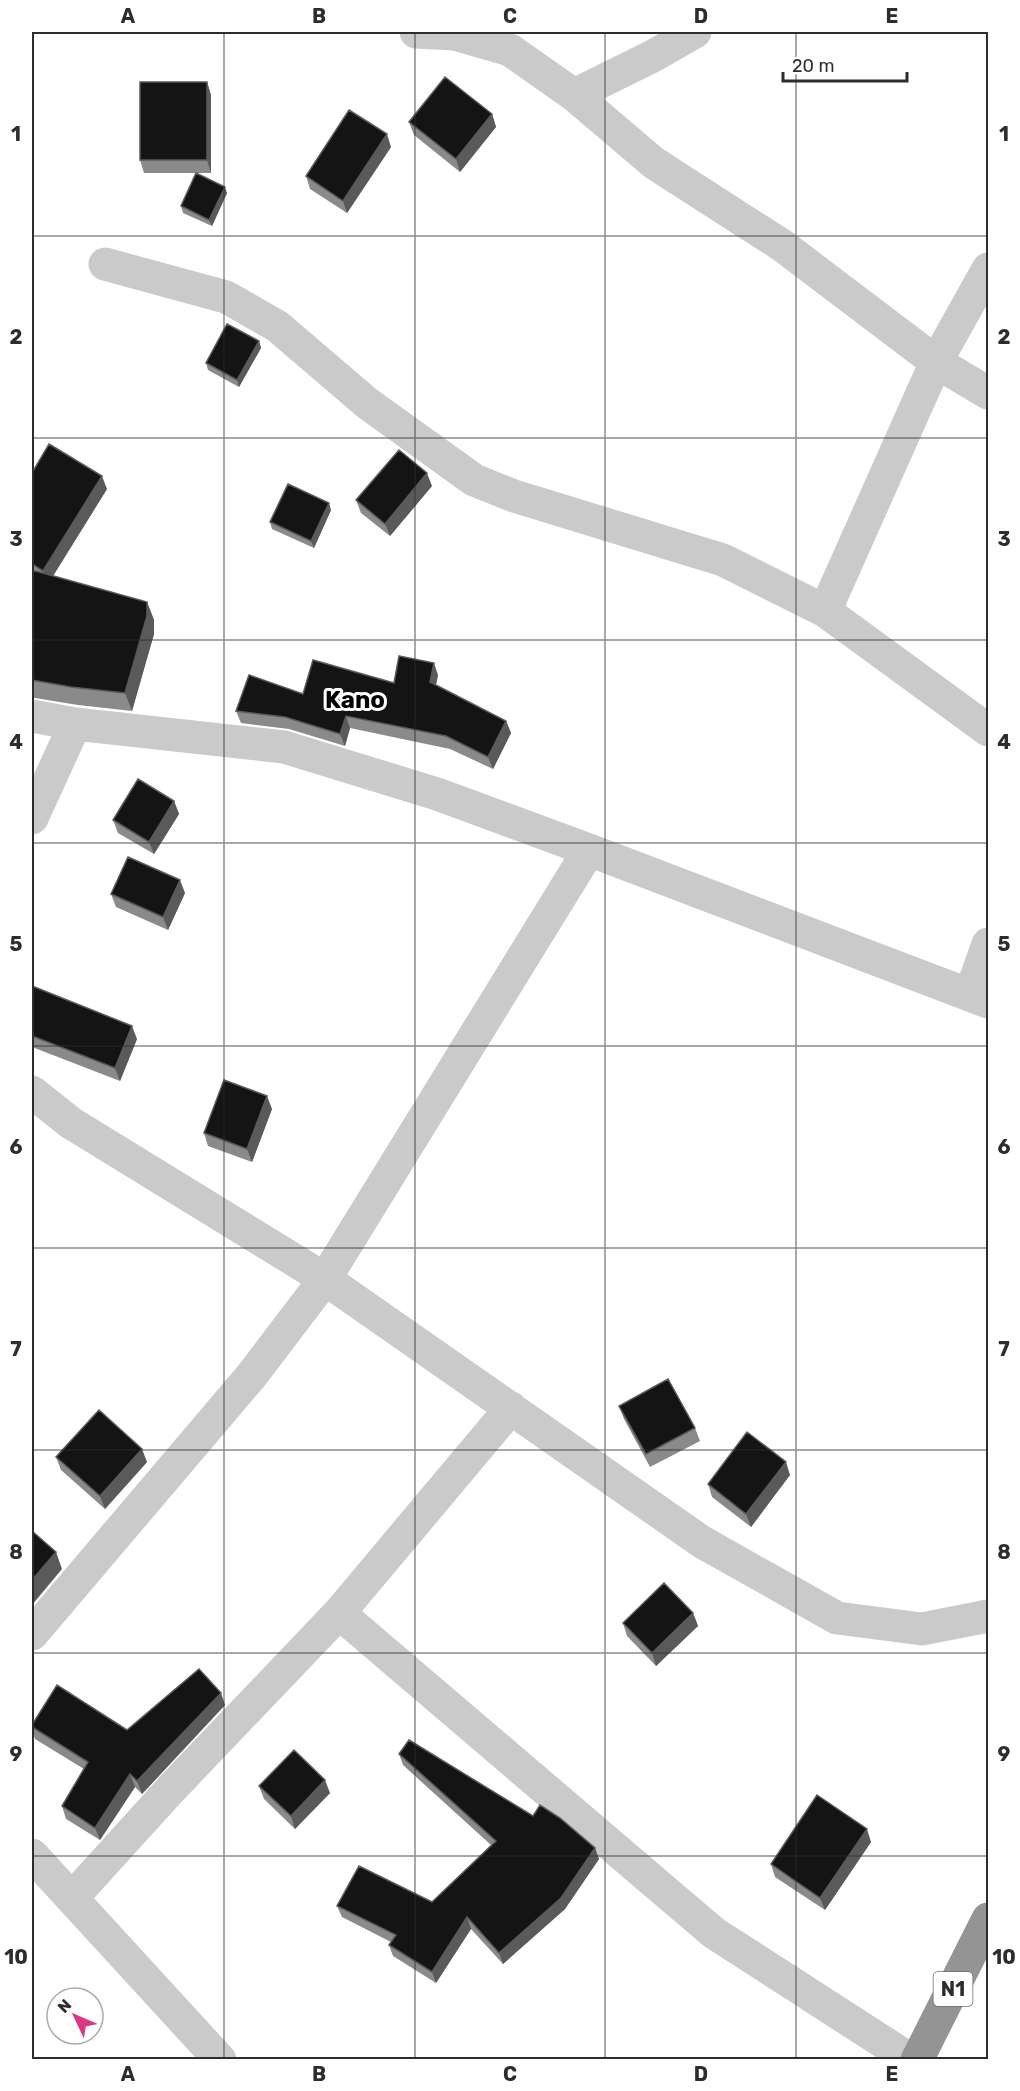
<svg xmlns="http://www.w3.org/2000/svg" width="1020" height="2091" font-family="Rubik,sans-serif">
<rect width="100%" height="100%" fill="#fff"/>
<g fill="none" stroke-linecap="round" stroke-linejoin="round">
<!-- minor -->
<path stroke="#cacaca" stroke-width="33" d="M416,32l38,2 56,16 64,45 80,68 129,83 153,116 52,31
M574,95l79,-39 42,-24
M105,264l121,33 51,29 90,77 107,77 40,16 209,64 102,51 163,119
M825,611l111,-249 52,-93
M32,716l43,8 209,23 153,47 152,56 399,152
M32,818l43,-94
M970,995l18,-51
M32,1092l39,31 254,156 377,263 135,76 85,11 66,-13
M339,1613l375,320 197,127
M32,1634l220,-259 73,-96 264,-429
M32,1855l188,205
M72,1898l99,-109 168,-176 172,-205"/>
<!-- highway -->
<path stroke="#949494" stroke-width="33" d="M917,2060l71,-141"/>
</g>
<!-- wall -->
<path fill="#8a8a8a" d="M207,82l4,13v78h-67l-4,-13z
M492,114l4,13 -36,45 -46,-37 -5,-13z
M391,147l-44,66 -37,-24 -4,-13z
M227,193l-15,33 -29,-13 -2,-7z
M259,341l2,7 -22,39 -31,-17 -2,-7z
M32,473l75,16 -54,87 94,26 7,18v14l-22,77 -54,-6 -43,-7h-3z
M432,486l-42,50 -29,-23 -5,-13z
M331,510l-17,38 -42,-19 -2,-7z
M438,675l-2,10 70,36 5,12 -18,36 -43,-20 -100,-21 -5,18 -56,-17 -48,-6 -5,-12 67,-17 91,-11z
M174,801l5,13 -25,40 -36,-21 -5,-13z
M185,893l-17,37 -52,-23 -5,-13z
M32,986l105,53 -17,42 -88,-34z
M272,1109l-20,53 -44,-16 -4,-13z
M619,1406l76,22 5,13 -50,26 -26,-48z
M56,1457l91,5 -42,47 -44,-39z
M790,1475l-39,52 -39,-30 -4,-13z
M693,1613l5,13 -42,40 -29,-30 -4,-13z
M225,1705l-83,89 -7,-7 -35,53 -34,-21 -4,-13 22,-37 -49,-30 -3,-10v-4l95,5z
M399,1754l134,62 62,32 4,11 -34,50 -62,55 -32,-35 -35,54 -43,-27 -4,-11 2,-3 -49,-25 -5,-11 95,-4 59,-57 -88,-80z
M259,1786l71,7 -35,36 -31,-30z
M871,1842l-46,68 -50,-33 -4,-13z"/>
<!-- shaded-wall -->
<path fill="#5a5a5a" d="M207,82l4,13v78l-4,-13z
M492,114l4,13 -36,45 -4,-13z
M387,134l4,13 -44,66 -4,-12z
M225,187l2,6 -15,33 -3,-6z
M259,341l2,7 -22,39 -2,-7z
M427,473l5,13 -42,50 -5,-12z
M102,476l5,13 -59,95 -5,-13z
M329,503l2,7 -17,38 -3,-7z
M147,602l7,18v14l-22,77 -7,-18z
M434,663l4,12 -4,19 -4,-12z
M346,716l4,12 -5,18 -5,-12z
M506,721l5,12 -18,36 -5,-12z
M174,801l5,13 -25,40 -5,-12z
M180,880l5,13 -17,37 -5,-13z
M132,1026l5,13 -17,42 -5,-13z
M267,1096l5,13 -20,53 -5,-13z
M142,1449l5,13 -42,47 -5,-13z
M786,1462l4,13 -39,52 -5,-13z
M56,1552l6,17 -30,36v-25z
M693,1613l5,13 -42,40 -4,-13z
M221,1693l4,12 -83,89 -5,-13z
M130,1774l5,13 -35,53 -5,-12z
M325,1780l5,13 -35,36 -4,-13z
M867,1829l4,13 -46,68 -5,-12z
M595,1848l4,11 -34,50 -62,55 -4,-11z
M467,1917l4,12 -35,54 -4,-11z"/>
<!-- building -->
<path fill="#141414" stroke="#5a5a5a" stroke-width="1.5" d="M445,77l47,37 -36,45 -47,-37z
M140,82h67v78h-67z
M349,110l38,24 -44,67 -37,-25z
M196,173l29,14 -16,33 -28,-14z
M227,324l32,17 -22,39 -31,-17z
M49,444l53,32 -59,95 -11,-7v-91z
M399,450l28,23 -42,51 -29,-24z
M288,484l41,19 -18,38 -41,-19z
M32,570l115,32v14l-22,77 -54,-6 -39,-7z
M399,656l35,7 -4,19 76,39 -18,36 -42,-21 -100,-20 -6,18 -55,-17 -49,-6 13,-36 54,19 10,-34 81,23z
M138,779l36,22 -25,41 -36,-22z
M128,857l52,23 -17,37 -52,-23z
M32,986l100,40 -17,42 -83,-32z
M224,1080l43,16 -20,53 -43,-16z
M668,1379l27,49 -49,26 -27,-48z
M99,1410l43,39 -42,47 -44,-39z
M747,1432l39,30 -40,52 -38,-30z
M32,1531l24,21 -24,28z
M664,1583l29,30 -41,40 -29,-30z
M199,1669l22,24 -84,88 -7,-7 -35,54 -33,-22 26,-44 -56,-35v-2l25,-40 70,45z
M409,1740l124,76 7,-11 20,13 35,30 -34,50 -62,55 -32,-36 -35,55 -43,-27 7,-10 -59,-29 22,-40 73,36 64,-61 -97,-87z
M294,1750l31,30 -34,36 -32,-30z
M817,1795l50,34 -47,69 -49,-34z"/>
<!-- grid -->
<path fill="none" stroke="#2d2d2d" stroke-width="1.5" stroke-opacity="0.55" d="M224,32v2028M415,32v2028M605,32v2028M796,32v2028M32,236h956M32,438h956M32,640h956M32,843h956M32,1046h956M32,1248h956M32,1450h956M32,1653h956M32,1856h956"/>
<g text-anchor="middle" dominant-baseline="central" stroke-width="6" stroke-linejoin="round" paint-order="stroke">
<!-- shield labels -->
<rect fill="#fff" stroke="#6c6c6c" stroke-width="1.5" x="933.5" y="1972" width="39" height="34" rx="4.5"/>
<g font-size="20" font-weight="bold" fill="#2d2d2d">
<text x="953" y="1989">N1</text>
</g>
<!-- quarter labels -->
<g font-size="24" font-weight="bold" fill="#000" stroke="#fff">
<text x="355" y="700">Kano</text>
</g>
</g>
<!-- border -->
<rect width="1020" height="2091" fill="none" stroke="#ffffff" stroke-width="66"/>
<!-- north arrow -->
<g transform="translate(75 2016) rotate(314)"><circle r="28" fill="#ffffff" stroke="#ababab" stroke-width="1.5"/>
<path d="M0-4.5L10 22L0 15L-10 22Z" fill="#dd3782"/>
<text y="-9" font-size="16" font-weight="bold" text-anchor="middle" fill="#2d2d2d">N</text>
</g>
<!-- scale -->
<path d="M783 72v9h124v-9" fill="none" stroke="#2d2d2d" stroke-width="3"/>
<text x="792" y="72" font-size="18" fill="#2d2d2d" stroke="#ffffff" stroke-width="4.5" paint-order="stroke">20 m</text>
<rect x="33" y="33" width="954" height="2025" fill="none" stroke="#2d2d2d" stroke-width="2"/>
<g font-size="20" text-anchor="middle" font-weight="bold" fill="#2d2d2d">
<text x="128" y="23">A</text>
<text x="319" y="23">B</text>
<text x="510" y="23">C</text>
<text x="701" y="23">D</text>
<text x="892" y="23">E</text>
<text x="16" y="141">1</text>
<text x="1004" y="141">1</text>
<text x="16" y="344">2</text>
<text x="1004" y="344">2</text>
<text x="16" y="546">3</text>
<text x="1004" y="546">3</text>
<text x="16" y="749">4</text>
<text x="1004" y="749">4</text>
<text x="16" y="951">5</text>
<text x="1004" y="951">5</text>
<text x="16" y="1154">6</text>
<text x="1004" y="1154">6</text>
<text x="16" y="1356">7</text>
<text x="1004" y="1356">7</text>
<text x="16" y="1559">8</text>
<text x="1004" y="1559">8</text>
<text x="16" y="1761">9</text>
<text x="1004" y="1761">9</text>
<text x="16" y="1964">10</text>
<text x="1004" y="1964">10</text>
<text x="128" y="2081">A</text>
<text x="319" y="2081">B</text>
<text x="510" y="2081">C</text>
<text x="701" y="2081">D</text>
<text x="892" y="2081">E</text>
</g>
</svg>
